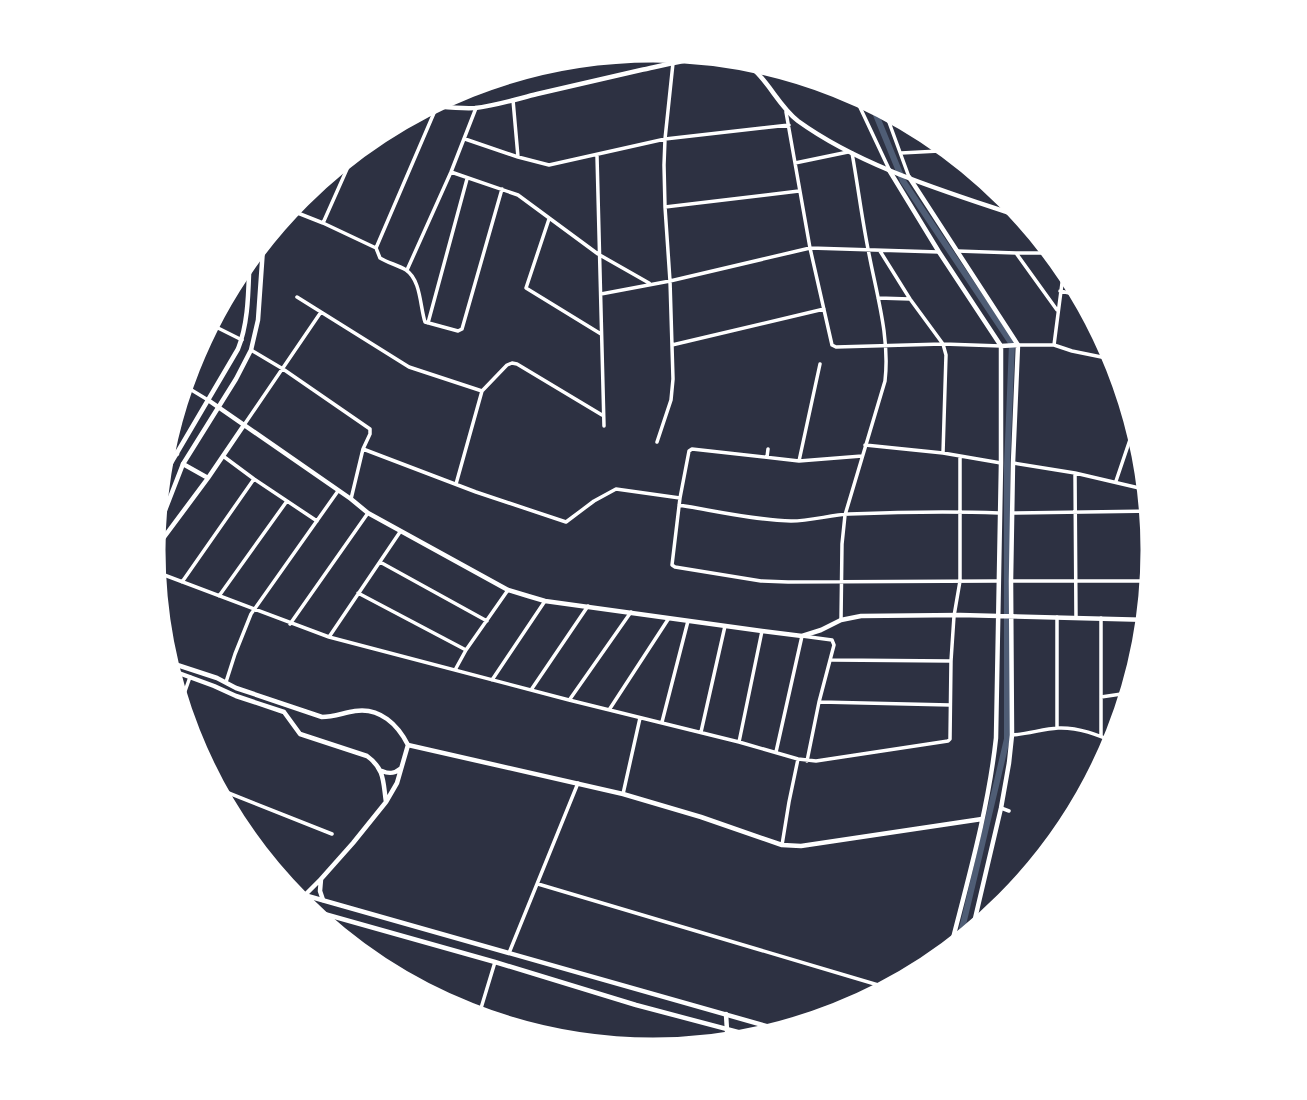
<svg xmlns="http://www.w3.org/2000/svg" width="1307" height="1100" font-family="Commissioner,sans-serif">
<rect width="100%" height="100%" fill="#2d3142"/>
<g fill="none" stroke-linecap="round" stroke-linejoin="round">
<!-- canal -->
<path stroke="#4f5d75" stroke-width="6" d="M868,95l35,86 109,163 -5,122v273l-50,211"/>
<!-- minor -->
<path stroke="#fff" stroke-width="3.5" d="M730,57l11,-3
M850,86l39,83
M513,100l5,57
M882,103l27,74
M786,112l24,136 22,97 4,2 107,-3 58,2
M465,139l53,18 31,8 116,-26 124,-14
M901,153l57,-3
M597,156l7,270
M795,163l53,-11
M451,172l67,23 80,59 51,29
M665,207l134,-16
M285,208l38,15 53,25 4,10c8,5 18,7 26,12 15,10 14,37 19,52l33,9 4,-2 40,-140
M549,219l-23,69 75,46
M323,223l36,-81
M376,248l61,-142
M880,251l30,48 33,45 3,11 -3,98
M957,251l59,2h43
M1016,253l41,57
M407,270l44,-98 25,-64
M1060,291l28,6
M601,294l69,-13 140,-33 129,4
M297,297l112,70 73,24
M878,298l32,1
M206,322l36,18
M428,323l39,-144
M672,345l152,-36
M1018,345h36l18,6 49,10
M1054,345l11,-85
M251,350l32,19 87,60v5l-7,15 -12,50
M180,383l28,17
M244,425l77,-113
M657,442l14,-42 2,-21 -3,-98 -5,-74 -1,-42 1,-26 8,-76
M865,445l78,8 58,10
M363,449l113,43 90,30 28,-21 22,-12 64,9
M223,456l31,23 63,42
M862,456l-63,5 -107,-12 -3,2 -9,47 -8,67 3,2 86,14 27,1 210,-1
M767,457l1,-8
M799,461l21,-97
M1013,463l62,10 77,18
M1075,473l1,144
M1116,481l22,-65
M456,484l26,-93 25,-26 5,-2 5,1 85,51
M679,505c37,6 75,15 112,16 20,0 39,-6 58,-7 50,-2 100,-3 150,-1
M1013,513l141,-2
M380,562l107,59
M151,570l178,67 240,63 170,42 59,17 18,2 132,-20 2,-2 1,-78 3,-45 6,-35v-125
M1011,581h144
M182,582l72,-103
M358,593l108,57
M219,596l68,-95
M1057,617v111
M841,620l1,-76 3,-29 40,-134c5,-43 -8,-85 -16,-127 -7,-34 -11,-68 -17,-101
M290,624l78,-111
M329,637l71,-105
M832,660l119,1
M455,670l11,-20 42,-60
M492,680l53,-79
M226,682l9,-28 16,-40 87,-123
M531,690l57,-84
M1101,697l34,-5
M570,699l61,-87
M820,702l130,3
M609,710l60,-92
M178,711l12,-34
M662,722l26,-101
M701,732l24,-106
M1012,735c16,-1 31,-6 46,-7 22,-1 42,8 61,16
M1101,736v-118
M739,742l23,-111
M776,752l26,-116 30,4 2,5 -15,57 -12,59
M211,786l121,48
M623,794l17,-76
M1001,808l8,3
M782,845l7,-43 9,-43
M538,884l357,106
M509,953l69,-170
M466,1018h12l17,-56"/>
<!-- tertiary -->
<path stroke="#fff" stroke-width="4.5" d="M673,63l1,-15
M889,170l50,82 62,94v117l-5,275c-8,74 -30,148 -48,220
M909,177l109,168 -5,118 -2,118 1,154 -3,28 -8,45 -31,132
M1001,346l17,-1
M208,400l143,99 17,14 140,77 20,6 17,5 217,30 40,5 19,-6 20,-10 20,-4 99,-1 191,5
M161,443l16,11
M183,464l25,14
M153,552l55,-74 36,-53
M162,660l55,18 19,10 86,29c11,0 21,-4 33,-6 25,-4 43,14 53,34
M165,668l49,18 22,10 48,16 16,22 3,1 64,21c18,13 16,26 19,46
M408,745l215,49 78,23 81,28 19,1 181,-27
M382,771c7,3 12,3 18,-2
M321,879l-1,12 3,9
M304,896l17,-17 32,-36 33,-41 11,-19 11,-38
M726,1014l2,33"/>
<!-- secondary -->
<path stroke="#fff" stroke-width="4.5" d="M421,105c18,1 36,4 54,3 20,-2 42,-9 62,-14 35,-8 69,-16 104,-24 20,-4 70,-17 89,-13 34,8 43,45 68,64 68,49 157,73 235,100
M153,506l18,-43 67,-114c12,-30 10,-66 12,-98
M150,557l14,-44 19,-49 53,-85 15,-29 7,-30 6,-86
M283,889l508,144
M296,906l199,56 141,43 132,35"/>
</g>
<!-- crop -->
<path d="M0 0H1307V1100H0ZM161 550a492 492 0 1 1 984 0a492 492 0 1 1-984 0Z" fill="#fff" fill-rule="evenodd"/>
<path fill="none" stroke="#fff" stroke-width="9" d="M161 550a492 492 0 1 1 984 0a492 492 0 1 1-984 0Z"/>
</svg>
